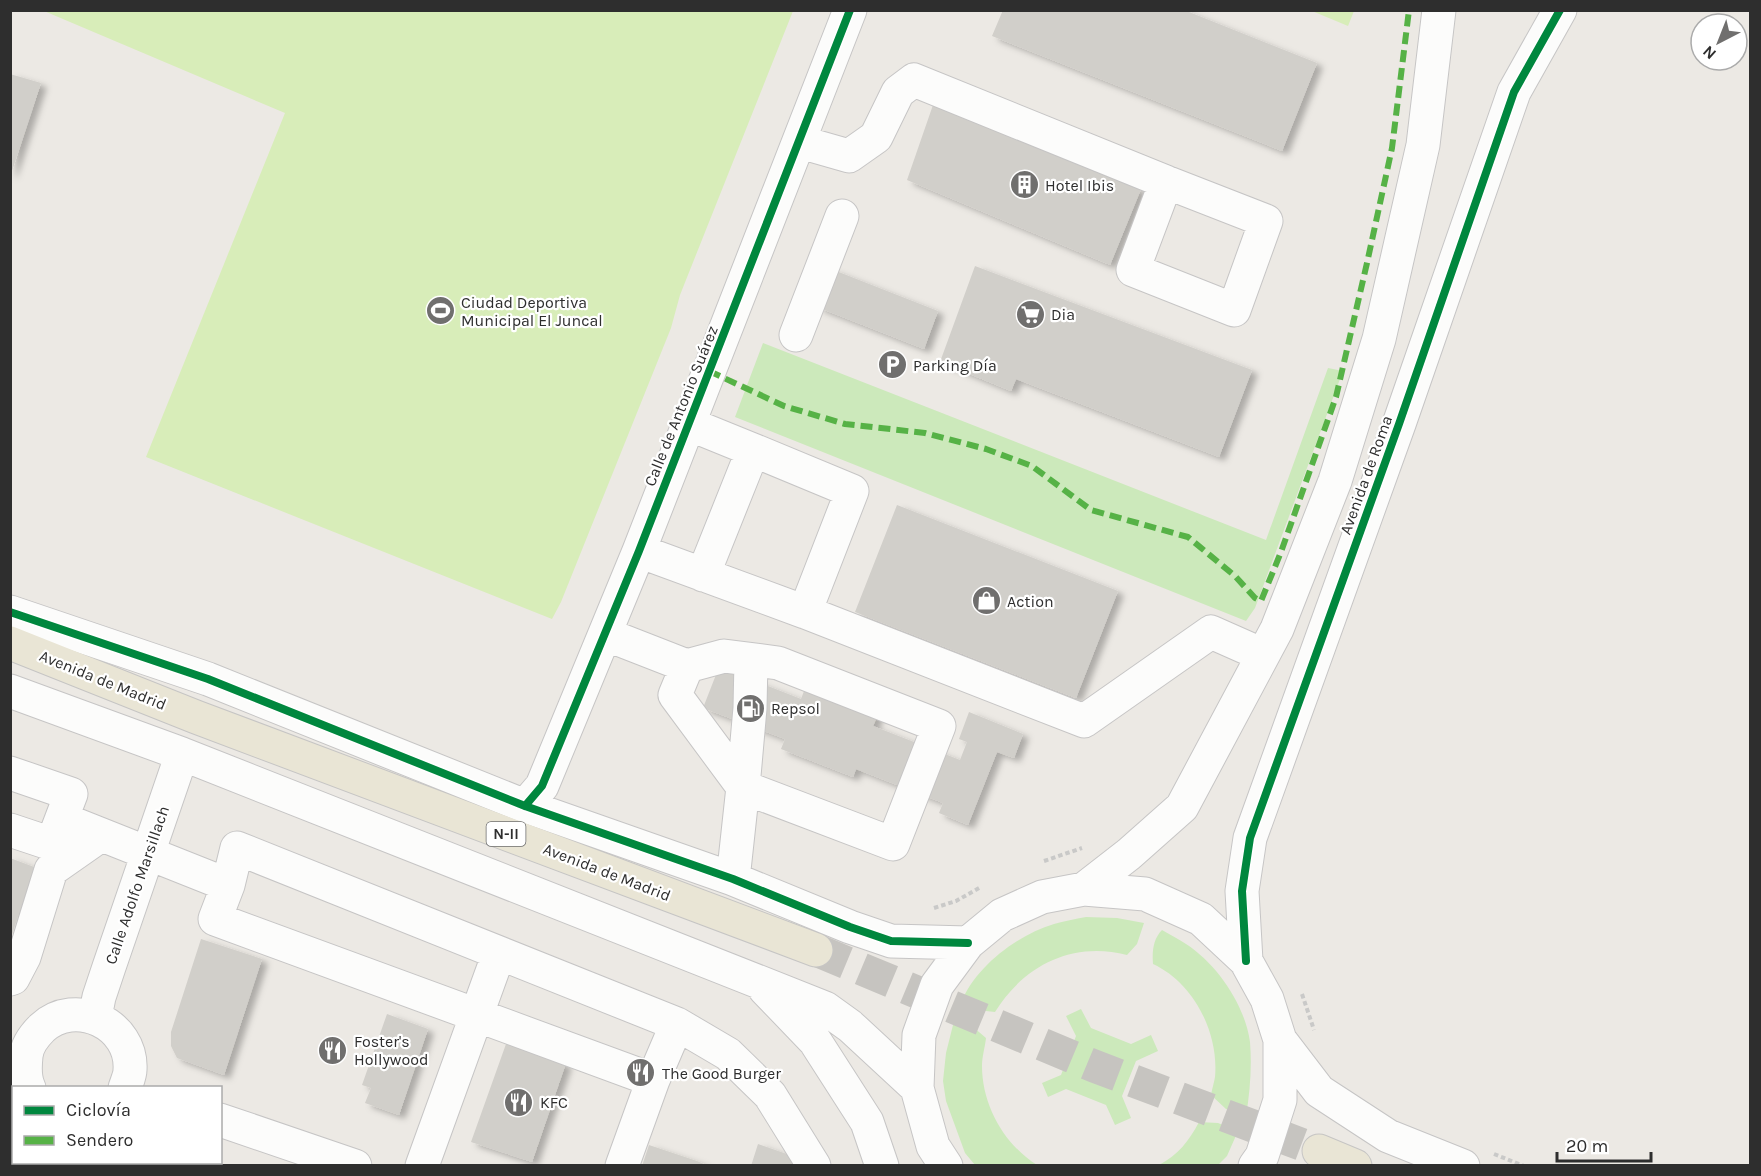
<svg xmlns="http://www.w3.org/2000/svg" width="1761" height="1176" font-family="Karla,sans-serif">
<defs>
<filter id="shadow"><feDropShadow dx="6" dy="4" stdDeviation="3" flood-color="#0004"/></filter>
</defs>
<rect width="100%" height="100%" fill="#ece9e4"/>
<!-- green -->
<path fill="#cce9bb" d="M763,343l503,197 62,-172 15,3 -88,237 -9,13 -511,-204z
M1086,917l31,1 27,5 -7,21 -10,11c-54,-14 -103,10 -132,57l-18,-2 -16,-7c14,-36 56,-68 93,-79 10,-3 21,-5 32,-7z
M1162,930c8,5 17,9 24,14 31,20 59,61 64,98 2,25 0,50 -4,74l-20,-7 -15,-14c1,-6 3,-12 4,-18 4,-44 -21,-94 -62,-113 -1,-12 0,-25 9,-34z
M1081,1009l10,19 40,16 20,-9 7,16 -22,10 -14,35 9,22 -16,7 -9,-20 -40,-16 -18,8 -6,-14 19,-8 15,-39 -10,-20z
M954,1021l18,5 14,12c-1,9 -4,19 -4,28 0,40 23,79 55,99h-62l-10,-12 -19,-52 -3,-20 3,-28z
M1199,1122l19,1 20,8 -11,25 -9,9h-59c19,-10 30,-24 40,-43z"/>
<!-- pitch -->
<path fill="#d8edb9" d="M44,11h749l-113,284 -9,33 -110,274 -9,17 -406,-162 139,-344z
M1312,11h42l-6,15z"/>
<!-- building -->
<path fill="#d1cfca" filter="url(#shadow)" d="M1003,10h181l133,53 -35,88 -290,-115z
M10,74l31,9 -30,91h-1z
M933,105l208,84 -31,76 -203,-85z
M975,266l277,104 -33,87 -203,-78 -5,12 -71,-29z
M831,269l107,42 -14,38 -107,-42z
M897,505l221,86 -42,107 -221,-86z
M719,667l82,32 6,-16 72,29 -6,14 87,34 7,-18 -8,-3 10,-27 54,22 -9,24 -17,-6 -29,73 -29,-12 4,-10 -87,-34 -3,8 -72,-28 4,-10 -82,-31z
M10,858l24,9 -23,71 -1,-1z
M201,939l61,20 -38,116 -47,-17 -6,-12v-14z
M387,1014l41,15 -29,86 -34,-12 6,-15 -9,-3z
M506,1044l60,19 -34,99 -61,-20z
M758,1144l46,16 -2,6h-51z
M649,1145l48,16 11,5h-66z
M150,1162h37l8,3 -46,1z"/>
<g fill="none" stroke-linecap="round" stroke-linejoin="round">
<!-- major-tunnel -->
<path stroke="#c6c4c0" stroke-width="33" stroke-dasharray="33 16" stroke-linecap="butt" d="M816,950l278,116 225,85"/>
<defs>
<path id="minor" d="M800,142l49,14 27,-19 22,-45 16,-12 252,102 -33,88 101,40 32,-89 -100,-39
M796,335l46,-119
M689,424l64,26
M639,551l166,61 47,-121 -99,-41 -50,125
M10,612l198,67 317,127 208,73 117,48 41,14 77,2
M805,612l279,109 127,-89 52,23
M605,634l82,32 -12,29 68,92 -10,92
M687,666l37,-10 54,7 161,63 -46,118 -150,-57 7,-79 1,-48
M10,691l172,63 643,254 25,18 67,62
M10,773l61,21 -19,50 -42,-14
M525,806l17,-20 97,-235 211,-541
M62,819l166,66
M1084,889l45,-35 53,-47 95,-178 58,-148 44,-142 44,-194 16,-135
M1246,961l-4,-70 8,-53 149,-414 115,-332 46,-82
M10,979l3,-1 11,-21 27,-87 50,-35
M765,989l50,52 52,81 15,44
M95,1017l4,-20 10,-30 73,-213
M677,1024l51,30 42,41 44,71
M1280,1040l39,51 69,45 75,30
M29,1088c-5,-10 -4,-22 -3,-32 1,-11 8,-20 16,-28 33,-31 91,-4 88,42 0,5 -3,12 -5,18
M220,1120l135,46
M45,1166l1,-4
M422,1166l77,-213
M622,1166l31,-86 24,-56 -440,-176 -9,37 -13,34 438,161
M946,1166l-13,-20 -16,-58 2,-53 18,-50 31,-42 34,-28 40,-18 42,-8 61,5 56,25 45,42 21,38 13,41v60l-18,56 -7,10"/>
<path id="major" d="M10,643l186,74 620,233
M1319,1151l36,15"/>
</defs>
<!-- minor casing -->
<use href="#minor" stroke="#c6c5c5" stroke-width="35"/>
<!-- major casing -->
<use href="#major" stroke="#c6c5c4" stroke-width="35"/>
<!-- path -->
<path stroke="#c9c9c8" stroke-width="4" stroke-dasharray="4.5 3" stroke-linecap="butt" d="M1044,861l38,-13
M934,908l22,-7 25,-14
M1302,994l12,36
M1494,1154l30,12"/>
<!-- minor -->
<use href="#minor" stroke="#fcfcfb" stroke-width="33"/>
<!-- major -->
<use href="#major" stroke="#e9e5d5" stroke-width="33"/>
<!-- quiet -->
<path stroke="#56b246" stroke-width="6" stroke-dasharray="12 6" stroke-linecap="butt" d="M709,371l75,35 61,18 80,9 61,16 46,17 59,44 97,27 47,39 20,22 6,3 20,-49 55,-155 31,-134 25,-115 17,-138"/>
<defs>
<path id="cycleway" d="M10,612l198,67 317,127 208,73 117,48 41,14 77,2
M525,806l17,-20 97,-235 211,-541
M1246,961l-4,-70 8,-53 149,-414 115,-332 46,-82"/>
</defs>
<!-- cycleway casing -->
<use href="#cycleway" stroke="#fff" stroke-width="11"/>
<!-- cycleway -->
<use href="#cycleway" stroke="#00873e" stroke-width="8"/>
</g>
<!-- icons -->
<defs>
<symbol id="building-disc" viewBox="-11 -11 22 22"><circle r="9.5" fill="#706f6e" stroke="#fff"/><path d="M-4-6H4V6H1V3H-1V6H-4ZM-2.5-4.3h1.7v1.8h-1.7ZM.8-4.3h1.7v1.8H.8ZM-2.5-1h1.7V.8h-1.7ZM.8-1h1.7V.8H.8Z" fill="#fff"/></symbol>
<symbol id="stadium-disc" viewBox="-11 -11 22 22"><circle r="9.5" fill="#706f6e" stroke="#fff"/><path d="M0-5a6.5 5 0 1 0 0 10a6.5 5 0 1 0 0-10ZM-3.5-1.8h7v3.6h-7Z" fill="#fff"/></symbol>
<symbol id="supermarket-disc" viewBox="-11 -11 22 22"><circle r="9.5" fill="#706f6e" stroke="#fff"/><path d="M-6-5.5h2.5l.6 2H6L4.5 2H-2.5L-4.4-4H-6ZM-1.5 3.2a1.3 1.3 0 1 0 .1 0ZM3 3.2a1.3 1.3 0 1 0 .1 0Z" fill="#fff"/></symbol>
<symbol id="parking-disc" viewBox="-11 -11 22 22"><circle r="9.5" fill="#706f6e" stroke="#fff"/><path d="M-3.5-5.5H1a3.5 3.5 0 0 1 0 7H-1V5.5H-3.5ZM-1-3.4V-.6H.8a1.4 1.4 0 0 0 0-2.8Z" fill="#fff"/></symbol>
<symbol id="shop-disc" viewBox="-11 -11 22 22"><circle r="9.5" fill="#706f6e" stroke="#fff"/><path d="M-5-2.5h2.3a2.7 3.5 0 0 1 5.4 0H5L5.5 6h-11ZM-1.5-2.5h3a1.5 2.3 0 0 0-3 0Z" fill="#fff"/></symbol>
<symbol id="fuel-disc" viewBox="-11 -11 22 22"><circle r="9.5" fill="#706f6e" stroke="#fff"/><path d="M-5.5-6h7V0h2V4h1.3V-2.5L3-4.5l.8-.8L6-3V5H2.5V1h-1V6h-7ZM-4.2-4.7v3.2H.2V-4.7Z" fill="#fff"/></symbol>
<symbol id="restaurant-disc" viewBox="-11 -11 22 22"><circle r="9.5" fill="#706f6e" stroke="#fff"/><path d="M-5-6h1v4h1v-4h1v4h1v-4h1v5L-1.5 .5V6h-2V.5L-5-1ZM5-6V6H3V1.5H1.5Q1.5-4 5-6Z" fill="#fff"/></symbol>
</defs>
<g fill-rule="evenodd">
<use href="#building-disc" x="1008" y="168" width="33" height="33"/>
<use href="#stadium-disc" x="424" y="294" width="33" height="33"/>
<use href="#supermarket-disc" x="1014" y="298" width="33" height="33"/>
<use href="#parking-disc" x="876" y="348" width="33" height="33"/>
<use href="#shop-disc" x="970" y="584" width="33" height="33"/>
<use href="#fuel-disc" x="734" y="692" width="33" height="33"/>
<use href="#restaurant-disc" x="316" y="1034" width="33" height="33"/>
<use href="#restaurant-disc" x="624" y="1056" width="33" height="33"/>
<use href="#restaurant-disc" x="502" y="1086" width="33" height="33"/>
</g>
<g text-anchor="middle" dominant-baseline="central" stroke-width="4.5" stroke-linejoin="round" paint-order="stroke">
<!-- shield labels -->
<rect fill="#fff" stroke="#6d6d6d" stroke-width="1.5" x="486.5" y="822" width="39" height="24" rx="4.5"/>
<g font-size="15" font-weight="bold" fill="#2e2e2e">
<text x="506" y="834">N-II</text>
</g>
<!-- poi labels -->
<g font-size="16" fill="#2e2e2e" stroke="#fff" text-anchor="start">
<text x="1045" y="185">Hotel Ibis</text>
<text x="461" y="302">Ciudad Deportiva<tspan x="461" dy="18">Municipal El Juncal</tspan></text>
<text x="1051" y="314">Dia</text>
<text x="913" y="365">Parking Día</text>
<text x="1007" y="601">Action</text>
<text x="771" y="708">Repsol</text>
<text x="354" y="1041">Foster's<tspan x="354" dy="18">Hollywood</tspan></text>
<text x="662" y="1073">The Good Burger</text>
<text x="540" y="1102">KFC</text>
</g>
<!-- street labels -->
<g font-size="16" fill="#2e2e2e" stroke="#fff">
<text transform="translate(681 406) rotate(-68)">Calle de Antonio Suárez</text>
<text transform="translate(1366 475) rotate(-70)">Avenida de Roma</text>
<text transform="translate(103 680) rotate(22)">Avenida de Madrid</text>
<text transform="translate(607 872) rotate(21)">Avenida de Madrid</text>
<text transform="translate(137 885) rotate(-71)">Calle Adolfo Marsillach</text>
</g>
</g>
<!-- border -->
<rect width="1761" height="1176" fill="none" stroke="#2e2e2e" stroke-width="24"/>
<!-- legend -->
<rect x="12" y="1086" width="210" height="78" fill="#ffffff" stroke="#ababab" stroke-width="1.5"/>
<rect x="24" y="1106" width="30" height="9" fill="#00873e" stroke="#ababab" stroke-width="1.5"/>
<text x="66" y="1116" font-size="18" fill="#2e2e2e">Ciclovía</text>
<rect x="24" y="1136" width="30" height="9" fill="#56b246" stroke="#ababab" stroke-width="1.5"/>
<text x="66" y="1146" font-size="18" fill="#2e2e2e">Sendero</text>
<!-- north arrow -->
<g transform="translate(1719 42) rotate(222)"><circle r="28" fill="#ffffff" stroke="#ababab" stroke-width="1.5"/>
<path d="M0-4.5L10 22L0 15L-10 22Z" fill="#706f6e"/>
<text y="-9" font-size="16" font-weight="bold" text-anchor="middle" fill="#2e2e2e">N</text>
</g>
<!-- scale -->
<path d="M1557 1152v9h94v-9" fill="none" stroke="#2e2e2e" stroke-width="3"/>
<text x="1566" y="1152" font-size="18" fill="#2e2e2e" stroke="#ffffff" stroke-width="4.5" paint-order="stroke">20 m</text>
</svg>
